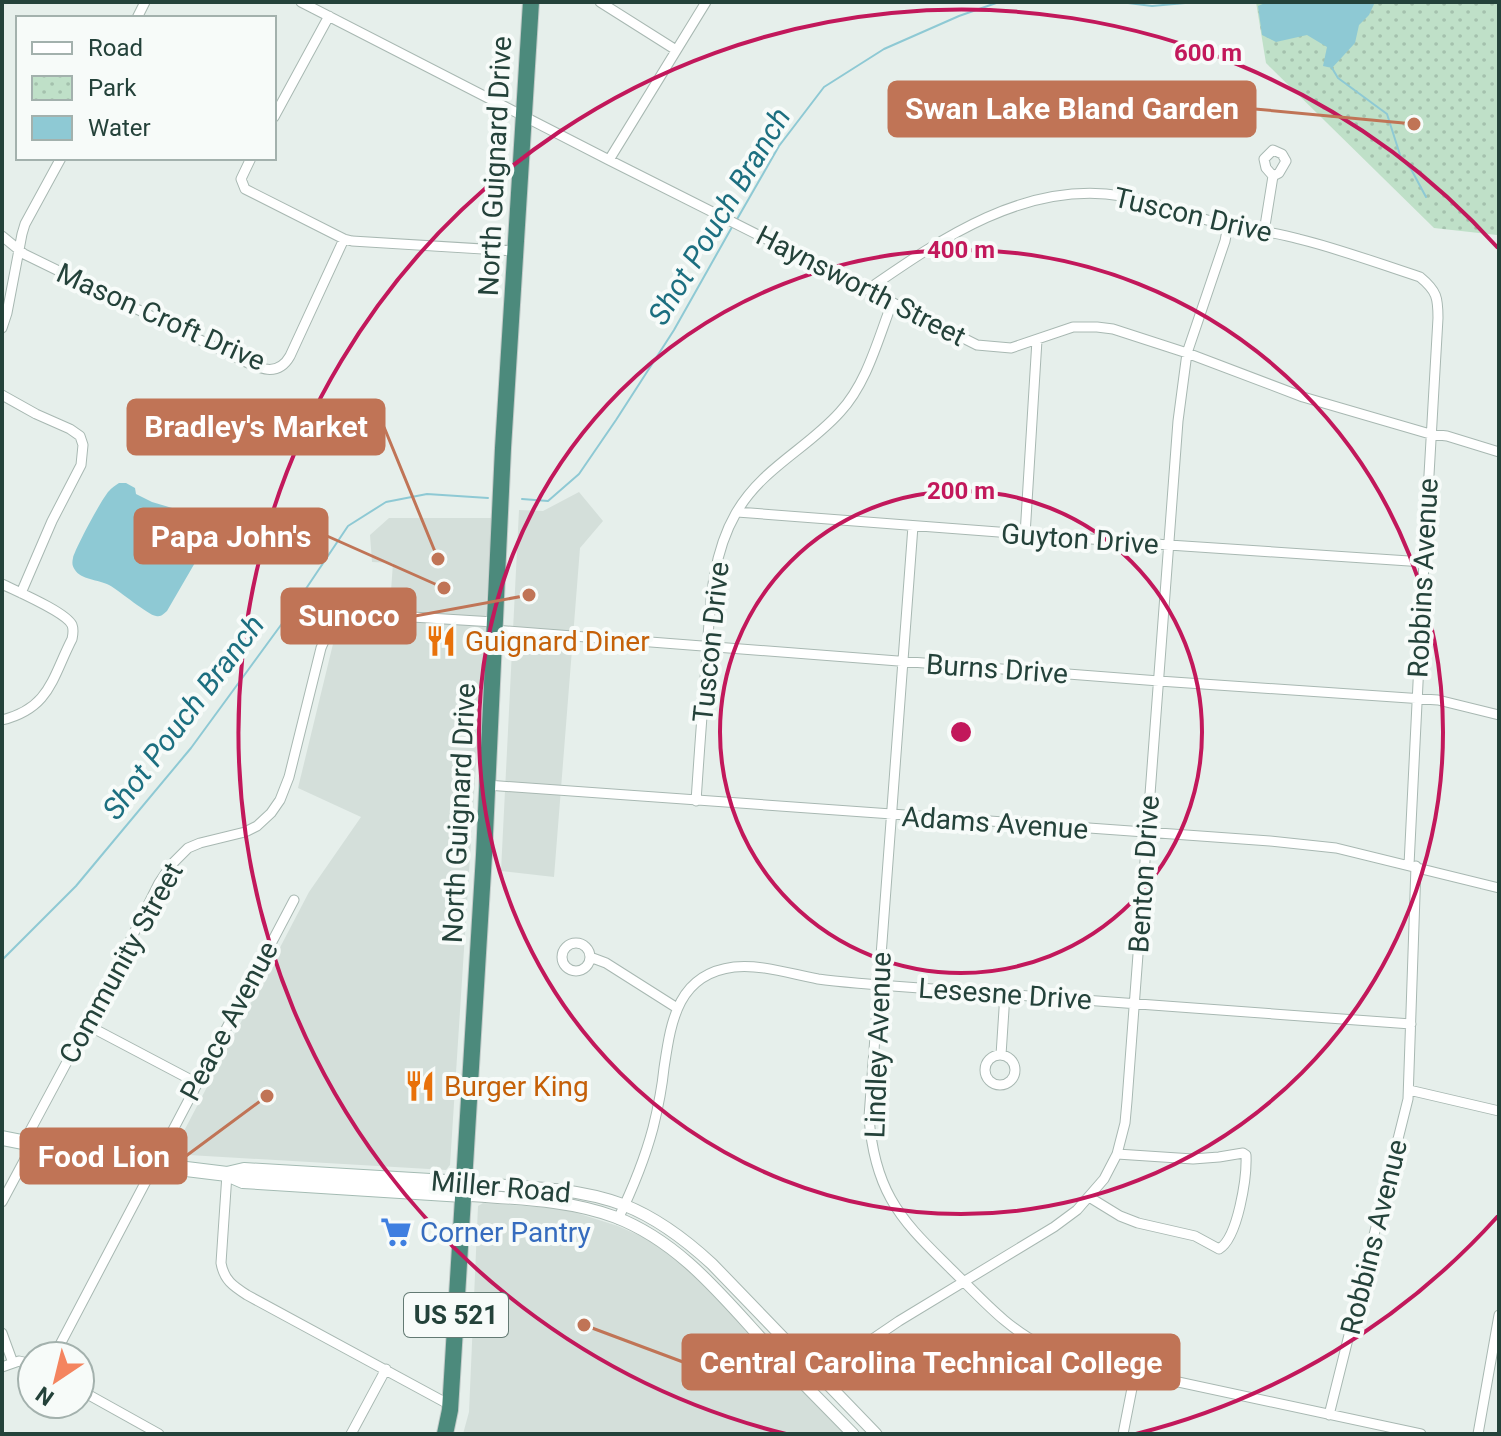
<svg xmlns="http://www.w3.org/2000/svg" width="1501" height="1436" font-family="Roboto,sans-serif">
<defs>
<pattern id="park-dots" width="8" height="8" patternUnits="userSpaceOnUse" patternTransform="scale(2)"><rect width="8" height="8" fill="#bfe0c8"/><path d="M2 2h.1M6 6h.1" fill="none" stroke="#a4c1ad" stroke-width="1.8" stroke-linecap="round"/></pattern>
</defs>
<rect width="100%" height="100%" fill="#e6efeb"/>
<!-- built -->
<path fill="#d4dfda" d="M579,492l24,29 -23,27 -26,329 -53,-6 18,-361 24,1z
M389,518h103l-42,647 -4,5 -274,-16 137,-262 52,-75 -63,-29 35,-144 10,-18 21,-6 25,-1 4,-56 -21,-1 -2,-27z
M483,1203l81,6 54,17 27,12 27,17 29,25 150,154h-388l6,-22 9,-206z"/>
<!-- park -->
<path fill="url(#park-dots)" d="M1256,2h243v184l-2,49 -63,-7 -168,-165z"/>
<!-- water -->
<path fill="#8ec9d4" d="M1267,2h108l-6,13 -10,10 -4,18 -23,25 -9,-2 4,-19 -20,-12 -31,7 -14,-7 -4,-29z
M119,483h7l9,5 1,6 16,8 37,11 5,4 7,-7 9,1 6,4 2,5 -4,10 -47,81c-4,3 -5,6 -11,5 -8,-1 -36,-25 -47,-31 -10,-5 -29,-6 -34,-15 -3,-4 -3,-7 -2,-12 2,-9 29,-60 36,-67 2,-3 6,-5 10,-8z"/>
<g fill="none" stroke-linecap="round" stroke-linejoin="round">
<!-- stream -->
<path stroke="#8ec9d4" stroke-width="2" d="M1120,2l32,4 44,-4
M1332,68l6,10 49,36 14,44 10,11 15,28
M736,221l43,-75 45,-59 60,-38 75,-33 40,-14
M522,499l26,2 31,-27 37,-54 58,-90 58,-103
M2,960l74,-74 115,-138 98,-134 59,-88 38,-24 41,-8 61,4"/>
<defs>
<path id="minor" d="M301,2l308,158 368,185 34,3 62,-21h24l16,2 74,24 116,44 127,37 17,2 52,16
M600,2l76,48
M137,18l8,-16
M274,117l55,-101
M251,158l-10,21 4,10 99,50 8,2 164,10
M609,160l97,-158
M1264,232l9,-56 -7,-8 -2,-9 9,-9 9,4 4,7 -7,12 -6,3
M2,236l22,18 209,102c20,9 43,25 57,0l54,-117
M867,290c75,-52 159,-110 255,-94 32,5 62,19 93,26 28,7 56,9 84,17 41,10 81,25 121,38 17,14 18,21 18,41l-14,244 -15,303
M2,328l5,-15 15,-79 3,-10 36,-66
M2,395l34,19 34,15 10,7 3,9 -2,20 -29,56 -31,72
M737,512l432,33 255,17
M913,526l-44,591c2,28 8,57 22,82 15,27 38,48 60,70 30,29 56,60 94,78 19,9 39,14 59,19l317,68
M1025,535l12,-195
M2,584c14,7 64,28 70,41 2,5 1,9 0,14 -20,39 -22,69 -70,81
M494,630l665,51 279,19 61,15
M487,785l783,56 66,7 163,40
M696,801c3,-44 6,-89 10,-134 4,-52 3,-107 30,-154 26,-45 71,-64 104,-101 27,-29 38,-73 52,-109
M562 957a14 14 0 1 1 28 0a14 14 0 1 1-28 0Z
M590,957l16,6 71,45
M87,1025l110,58
M985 1070a15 15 0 1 1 30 0a15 15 0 1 1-30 0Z
M1001,1055l4,-61
M1409,1090l90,21
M24,1142l81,-151 54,-108 12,-18 17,-17 12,-5 45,-11 12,-6 14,-13 9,-13 9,-23 32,-129c8,-21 20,-31 42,-34l131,8
M227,1174l-6,89c3,17 12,23 26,32l203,110
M1089,1197l31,19 18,7 57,13 24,13c19,-11 28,-72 27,-94l-3,-2 -24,4 -26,2 -76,-5
M2,1202l31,-58
M618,1219c14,-29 27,-61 35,-91 5,-20 9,-40 11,-60 7,-46 13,-94 70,-101 27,-3 57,7 84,12 20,3 41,4 61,6l532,39
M2,1333l11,30
M54,1356l240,-456
M2,1367l17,-6 13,3
M826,1382l48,-44 25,-17 155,-94 23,-17 27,-31 13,-25 8,-31 2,-22 51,-680 9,-68 38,-112 3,-16
M80,1390l79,44
M1329,1415l79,-316 8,-233
M351,1434l35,-65
M1123,1434l12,-61
M1478,1434l21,-119"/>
<path id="tertiary" d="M464,1183c53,4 110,3 160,22 33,13 62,35 88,59l164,170
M463,1195c51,4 104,4 152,22 65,25 107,79 153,129 28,30 56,59 85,88"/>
<path id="secondary" d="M2,1138l111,22 114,14 16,7 220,14
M227,1174l17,-4 220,13"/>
<path id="trunk" d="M445,1434l5,-24 34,-555 19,-407 28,-446"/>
</defs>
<!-- minor casing -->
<use href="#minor" stroke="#a8b8b2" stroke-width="11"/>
<!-- tertiary casing -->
<use href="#tertiary" stroke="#a8b8b2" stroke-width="13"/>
<!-- secondary casing -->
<use href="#secondary" stroke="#a4bbb3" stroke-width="16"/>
<!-- trunk casing -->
<use href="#trunk" stroke="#c2cac8" stroke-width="18"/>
<!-- minor -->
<use href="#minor" stroke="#fff" stroke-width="9"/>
<!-- tertiary -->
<use href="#tertiary" stroke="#fff" stroke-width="11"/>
<!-- secondary -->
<use href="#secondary" stroke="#fff" stroke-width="14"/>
<!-- trunk -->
<use href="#trunk" stroke="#4c8a7c" stroke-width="16"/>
</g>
<!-- distance rings -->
<g fill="none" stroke="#c2185b" stroke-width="4">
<circle cx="961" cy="732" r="241"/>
<circle cx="961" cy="732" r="482"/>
<path d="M1498 1216A723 723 0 0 1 1136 1434M786 1434A723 723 0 1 1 1498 248"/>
</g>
<!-- icons -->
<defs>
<symbol id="restaurant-bare" viewBox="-9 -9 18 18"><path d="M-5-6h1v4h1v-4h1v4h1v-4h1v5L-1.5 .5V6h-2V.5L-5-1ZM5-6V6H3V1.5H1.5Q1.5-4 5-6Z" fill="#e8710a" stroke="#f7fbf9" stroke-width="2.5" paint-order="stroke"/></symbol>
<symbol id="supermarket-bare" viewBox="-9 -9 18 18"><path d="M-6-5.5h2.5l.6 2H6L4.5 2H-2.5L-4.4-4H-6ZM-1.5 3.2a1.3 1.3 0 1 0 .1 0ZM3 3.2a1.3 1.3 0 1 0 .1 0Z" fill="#3f7fe0" stroke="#f7fbf9" stroke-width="2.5" paint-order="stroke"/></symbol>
</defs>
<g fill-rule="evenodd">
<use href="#restaurant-bare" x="419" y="619" width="44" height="44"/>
<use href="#restaurant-bare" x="398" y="1064" width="44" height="44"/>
<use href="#supermarket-bare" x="374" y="1210" width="44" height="44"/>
</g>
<g text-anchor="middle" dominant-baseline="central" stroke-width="8" stroke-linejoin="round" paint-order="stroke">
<!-- shield labels -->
<rect fill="#f7fbf9" stroke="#637a73" stroke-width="2" x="404" y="1293" width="104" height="44" rx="6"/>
<g font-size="26" font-weight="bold" fill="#24423a">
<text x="456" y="1315">US 521</text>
</g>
<!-- street labels -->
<g font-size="28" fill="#24423a" stroke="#f7fbf9">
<text transform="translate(495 166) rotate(-87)">North Guignard Drive</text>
<text transform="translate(1193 215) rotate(13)">Tuscon Drive</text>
<text transform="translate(861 286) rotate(27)">Haynsworth Street</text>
<text transform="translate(161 317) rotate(24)">Mason Croft Drive</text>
<text transform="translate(1080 539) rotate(4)">Guyton Drive</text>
<text transform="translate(1423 578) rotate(-87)">Robbins Avenue</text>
<text transform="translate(711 642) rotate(-84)">Tuscon Drive</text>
<text transform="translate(997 669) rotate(4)">Burns Drive</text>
<text transform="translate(459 813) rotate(-87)">North Guignard Drive</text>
<text transform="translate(995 823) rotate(4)">Adams Avenue</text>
<text transform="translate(1144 874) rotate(-86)">Benton Drive</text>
<text transform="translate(121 963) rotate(-61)">Community Street</text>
<text transform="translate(1005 994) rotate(4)">Lesesne Drive</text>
<text transform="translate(229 1021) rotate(-62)">Peace Avenue</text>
<text transform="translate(878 1045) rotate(-88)">Lindley Avenue</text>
<text transform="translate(501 1187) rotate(5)">Miller Road</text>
<text transform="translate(1374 1237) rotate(-76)">Robbins Avenue</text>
</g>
<!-- food labels -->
<g font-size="28" fill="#c56008" stroke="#f7fbf9" text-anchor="start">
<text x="465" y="641">Guignard Diner</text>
<text x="444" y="1086">Burger King</text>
</g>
<!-- shop labels -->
<g font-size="28" fill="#366cbe" stroke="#f7fbf9" text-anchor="start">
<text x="420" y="1232">Corner Pantry</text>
</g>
<!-- water labels -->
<g font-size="30" font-style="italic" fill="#1c6f80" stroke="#f7fbf9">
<text transform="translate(719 216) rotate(-59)">Shot Pouch Branch</text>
<text transform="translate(183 717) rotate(-53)">Shot Pouch Branch</text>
</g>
</g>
<circle cx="961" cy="732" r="12" fill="#c2185b" stroke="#f7fbf9" stroke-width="4"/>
<g font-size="24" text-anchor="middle" font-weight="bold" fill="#c2185b" stroke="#f7fbf9" stroke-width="8" stroke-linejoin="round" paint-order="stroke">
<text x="1208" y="61">600 m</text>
<text x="961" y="258">400 m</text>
<text x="961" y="499">200 m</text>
</g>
<!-- callouts -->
<path fill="none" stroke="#c07456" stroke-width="3" d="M1414 124L1255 109M438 559L384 427M444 588L327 536M529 595L415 616M267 1096L186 1156M584 1325L683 1362"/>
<g fill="#c07456" stroke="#f7fbf9" stroke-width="3">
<circle cx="1414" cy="124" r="8"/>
<circle cx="438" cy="559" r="8"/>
<circle cx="444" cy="588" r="8"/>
<circle cx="529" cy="595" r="8"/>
<circle cx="267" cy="1096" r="8"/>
<circle cx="584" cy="1325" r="8"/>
</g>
<g fill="#c07456" stroke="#c07456" stroke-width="3">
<rect x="889" y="82" width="366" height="54" rx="8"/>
<rect x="128" y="400" width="256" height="54" rx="8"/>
<rect x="135" y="509" width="192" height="54" rx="8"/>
<rect x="282" y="589" width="133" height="54" rx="8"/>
<rect x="21" y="1129" width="165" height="54" rx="8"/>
<rect x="683" y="1335" width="496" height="54" rx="8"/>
</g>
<g font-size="30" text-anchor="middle" font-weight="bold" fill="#fff">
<text x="1072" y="119">Swan Lake Bland Garden</text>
<text x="256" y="437">Bradley's Market</text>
<text x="231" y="547">Papa John's</text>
<text x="349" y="626">Sunoco</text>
<text x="104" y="1167">Food Lion</text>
<text x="931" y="1373">Central Carolina Technical College</text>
</g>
<!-- border -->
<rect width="1501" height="1436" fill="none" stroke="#24423a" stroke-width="8"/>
<!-- legend -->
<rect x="16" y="16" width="260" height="144" fill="#f7fbf9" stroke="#a3b1ad" stroke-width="2"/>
<rect x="32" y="42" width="40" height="12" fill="#ffffff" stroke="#a3b1ad" stroke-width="2"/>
<text x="88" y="56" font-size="24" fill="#24423a">Road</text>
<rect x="32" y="76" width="40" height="24" fill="url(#park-dots)" stroke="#a3b1ad" stroke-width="2"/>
<text x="88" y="96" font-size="24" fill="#24423a">Park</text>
<rect x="32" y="116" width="40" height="24" fill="#8ec9d4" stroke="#a3b1ad" stroke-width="2"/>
<text x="88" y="136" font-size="24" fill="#24423a">Water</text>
<!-- north arrow -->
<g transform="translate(56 1380) rotate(215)"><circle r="38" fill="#f7fbf9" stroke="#a3b1ad" stroke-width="2"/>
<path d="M0-6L14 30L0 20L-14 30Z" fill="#f4845f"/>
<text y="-12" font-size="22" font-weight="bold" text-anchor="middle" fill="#24423a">N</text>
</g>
</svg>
